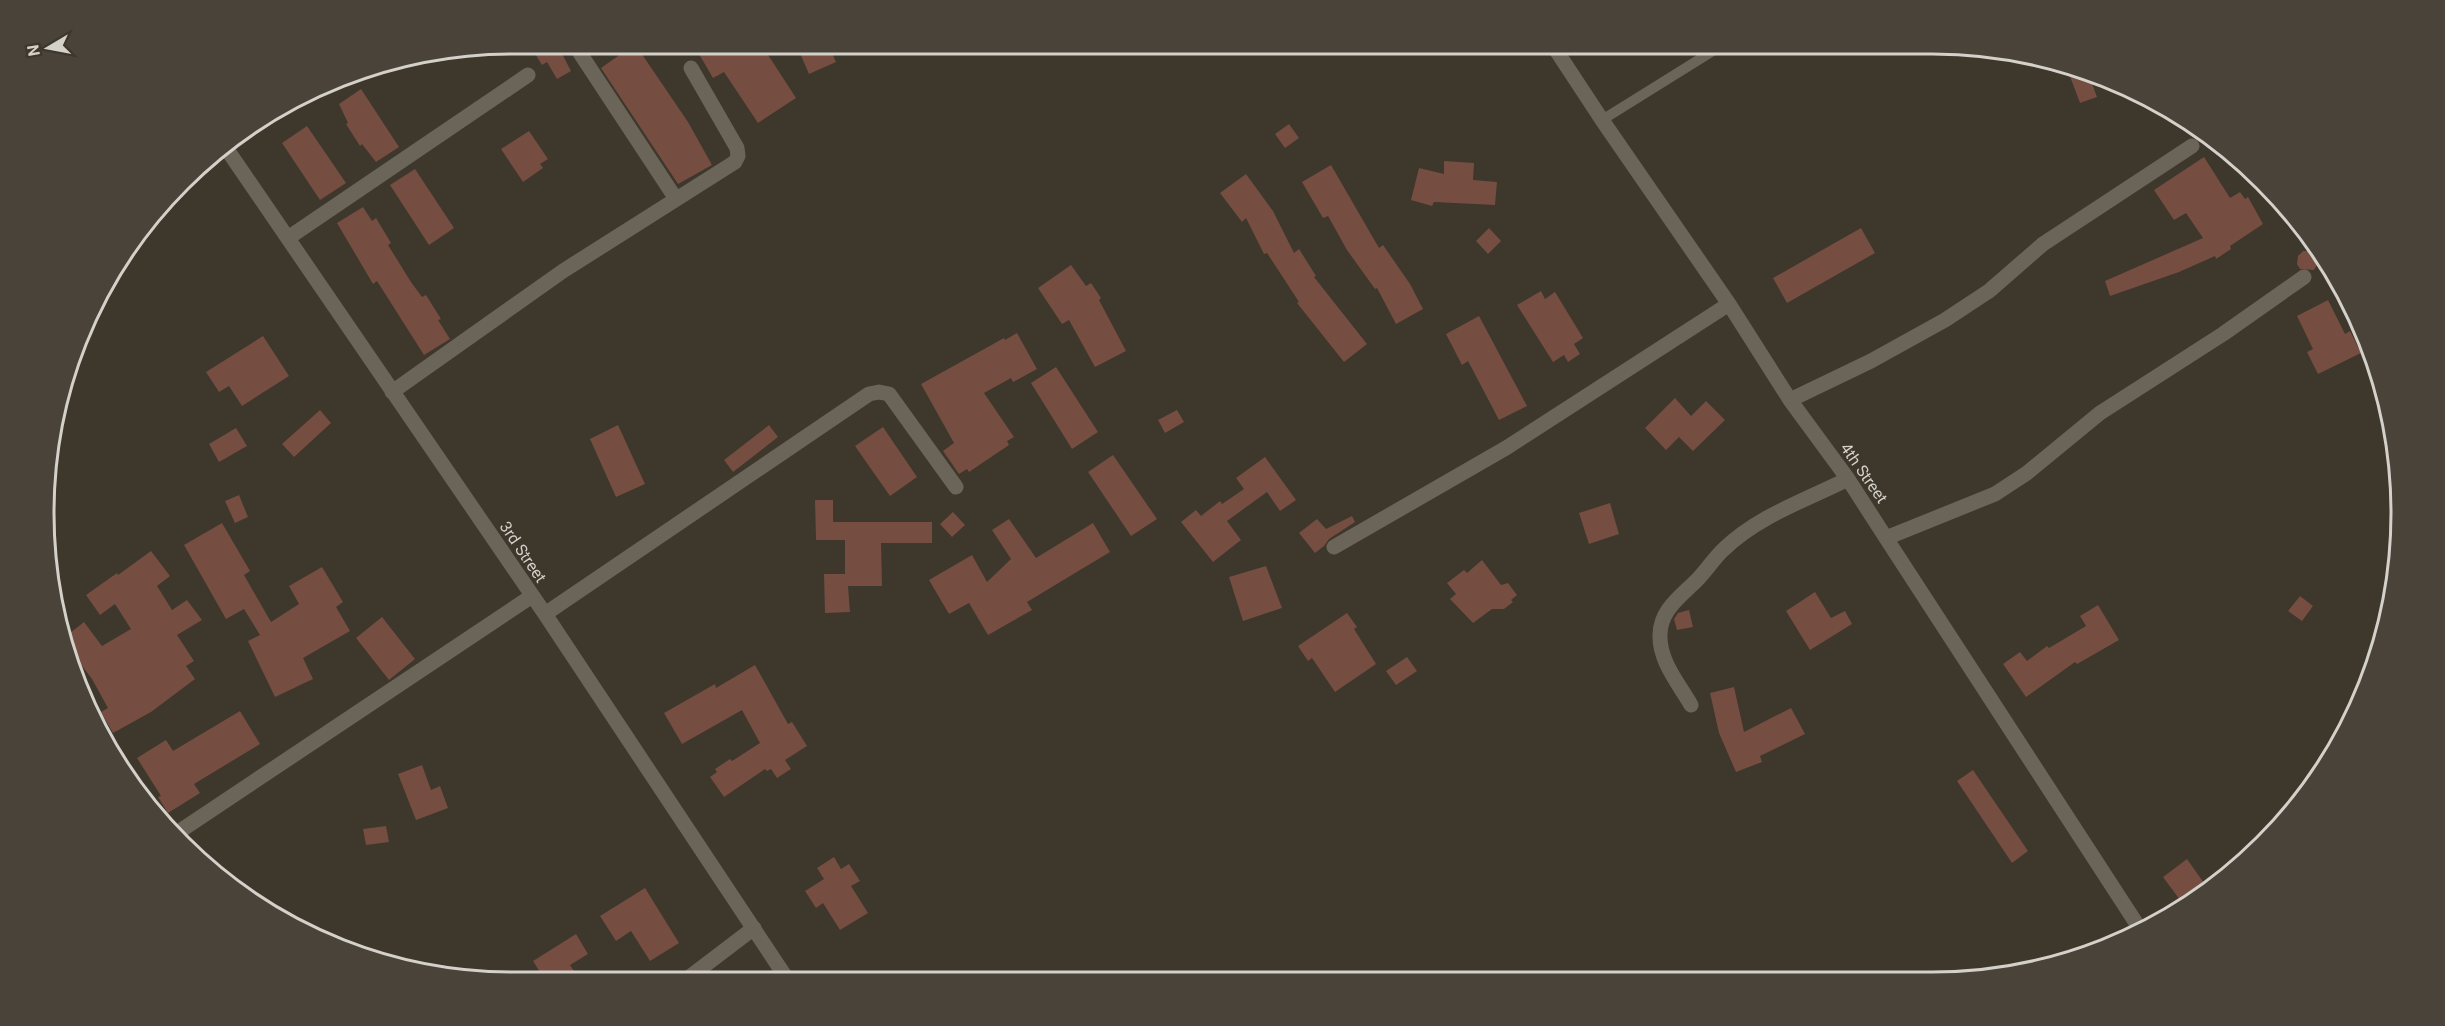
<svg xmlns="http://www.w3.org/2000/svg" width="2445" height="1026" font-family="Roboto,sans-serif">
<rect width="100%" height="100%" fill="#3d372c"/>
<!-- building -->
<path fill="#764d41" d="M529,44h28l14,27 -14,8 -10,-17 -5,3z
M635,44l53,78 24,43 -34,19 -77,-116z
M716,44h45l35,54 -38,25 -34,-51 -11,6 -14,-24z
M796,44h32l8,18 -27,12z
M2076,67l11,3 10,27 -17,6 -12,-32z
M361,89l38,58 -23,15 -14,-18 -2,2 -14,-22 2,-1 -9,-19z
M1289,124l10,14 -14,10 -10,-14z
M307,126l39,57 -26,17 -38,-57z
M529,131l19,28 -8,5 3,4 -20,14 -22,-33z
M2204,157l26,41 10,-6 5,7 3,-2 15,27 -33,22 1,3 -15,10 -1,-3 -36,16 -69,24 -5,-15 98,-43 -17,-25 -12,7 -20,-30z
M1444,161l30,2 -1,17 24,2 -2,23 -61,-3 -2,4 -21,-6 8,-32 25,6z
M1331,165l48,83 4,-3 27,39 13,25 -27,15 -19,-36 -2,1 -28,-39 -19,-34 -5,2 -21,-36z
M415,169l39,59 -25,17 -39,-60z
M1246,174l27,37 21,42 5,-4 17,27 -2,1 53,67 -23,18 -47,-59 2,-1 -32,-49 -3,1 -18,-36 -4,4 -22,-29z
M363,207l9,14 4,-3 15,25 -3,2 23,37 11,15 4,-2 15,24 -3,1 12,19 -26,16 -47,-74 -4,3 -36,-61z
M1489,228l12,13 -13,13 -12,-13z
M1861,228l14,25 -88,50 -14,-25z
M2303,251h8l6,5 1,7 -4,7 -14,-1 -3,-5 1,-8z
M1071,265l15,21 5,-3 10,15 -2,2 27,51 -31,16 -26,-47 -7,4 -24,-36z
M1541,291l4,8 10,-7 28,46 -9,6 6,10 -12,8 -4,-7 -11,7 -36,-57z
M2328,300l17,34 5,-3 11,22 -43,21 -11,-22 6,-3 -16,-33z
M1479,316l48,90 -28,14 -31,-59 -6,4 -16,-31z
M1017,333l20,36 -24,13 -2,-4 -27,15 30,44 -7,4 2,4 -40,27 -2,-3 -8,5 -16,-23 11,-8 -33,-59 83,-46 1,2z
M263,336l26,40 -47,30 -13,-20 -10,6 -13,-20z
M1056,367l42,65 -26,17 -41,-66z
M1675,398l16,18 15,-15 19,19 -32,31 -14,-14 -13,13 -21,-22z
M320,410l11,13 -37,34 -12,-13z
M1177,410l7,12 -19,11 -7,-13z
M618,425l27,59 -29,13 -26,-58z
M769,425l9,12 -45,35 -9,-12z
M883,427l34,50 -27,19 -35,-50z
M236,428l11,18 -28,16 -10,-18z
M1113,455l44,64 -26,17 -43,-64z
M1265,457l31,43 -16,11 -13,-19 -40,29 14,19 -28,22 -32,-40 15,-12 5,6 19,-15 2,3 22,-15 -8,-11z
M239,495l9,22 -13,6 -10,-22z
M815,500h18v22h99v21h-51l1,43h-34l2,26 -25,1 -1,-39h21v-34h-29z
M1610,503l9,31 -30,10 -10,-31z
M953,512l12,13 -13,12 -12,-13z
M1352,516l3,6 -26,17 -5,7 -9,7 -16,-20 18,-14 9,10z
M1009,519l27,39 57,-35 17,29 -83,50 5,8 -44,25 -19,-32 -20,11 -20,-34 43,-25 15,27 24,-23 -19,-29z
M222,523l28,48 -6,4 27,47 28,-18 -10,-18 33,-19 21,35 -7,5 14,24 -47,27 10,21 -38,18 -27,-56 12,-6 -16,-26 -18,10 -42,-74z
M151,551l19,25 -13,10 15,24 15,-10 15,20 -25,15 17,26 -8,5 9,13 -44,33 -38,21 -12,-21 7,-4 -16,-29 -22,-29 -5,-13 19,-15 18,24 29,-17 -16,-25 -15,11 -14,-20 31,-22 1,2z
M1482,560l19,25 7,-2 9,12 -6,5 2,2 -9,7h-12l-19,14 -23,-24 6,-5 -9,-11 17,-13 3,3z
M1266,566l16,42 -39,13 -14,-44z
M1815,592l16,26 14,-7 7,13 -42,26 -24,-39z
M2300,596l13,10 -11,15 -14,-10z
M2098,605l21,35 -42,24 -2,-2 -49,35 -23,-33 17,-12 7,9 20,-15 2,2 37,-22 -6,-10z
M1689,610l4,17 -16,3 -3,-11 4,-6z
M1347,613l10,14 -3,2 22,35 -41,28 -23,-34 -4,3 -10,-15z
M382,617l33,42 -26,21 -33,-42z
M1407,657l10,14 -21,14 -10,-14z
M755,665l33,59 4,-2 15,24 -22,14 6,9 -14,9 -6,-9 -4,2 -2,-2 -41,28 -14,-20 7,-5 -2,-3 15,-10 2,2 28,-18 -18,-33 -60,34 -18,-31 51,-29 1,4z
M1734,687l10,45 47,-24 14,26 -45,22 2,6 -26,10 -17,-39 -9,-40z
M240,711l20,33 -66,40 6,9 -32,20 -10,-16 3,-1 -24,-38 29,-18 7,11z
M422,765l9,25 9,-4 8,22 -32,12 -18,-46z
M1973,770l55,81 -16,12 -55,-82z
M386,826l3,16 -23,3 -3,-16z
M834,857l7,12 8,-5 11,17 -9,5 17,27 -28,17 -17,-27 -7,5 -11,-17 19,-12 -7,-11z
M2187,859l17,24 -24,17 -17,-23z
M645,888l34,55 -29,18 -19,-30 -15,10 -16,-25z
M576,934l12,20 -18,11 11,17h-35l-13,-21z"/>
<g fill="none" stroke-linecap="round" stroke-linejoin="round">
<!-- lane -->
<path stroke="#6b6559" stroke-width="10" d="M1602,120l122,-76"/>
<!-- street -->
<path stroke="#6b6559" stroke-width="15" d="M574,44l102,155
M1552,44l50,76 127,184 61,96 58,79 38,59 254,391
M224,145l321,469 244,368
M288,238l240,-163
M392,392l171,-121 172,-109 3,-6 -1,-8 -46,-80
M1790,400l81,-39 74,-41 44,-29 54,-47 149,-98
M1886,538l109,-44 32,-21 73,-60 123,-79 81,-57
M1334,547l172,-99 223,-144
M545,614l324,-220 10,-2 10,2 67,93
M1691,705c-12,-21 -32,-44 -31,-70 0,-25 21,-39 37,-55 10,-10 17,-22 27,-31 34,-33 82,-49 124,-70
M174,835l358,-239
M683,982l71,-54"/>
</g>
<g text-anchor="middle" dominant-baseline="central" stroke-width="6" stroke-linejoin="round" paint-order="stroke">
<!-- street labels -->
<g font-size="16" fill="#d4d1ca" stroke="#3d372c">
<text transform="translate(1864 473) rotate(55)">4th Street</text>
<text transform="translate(523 552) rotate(56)">3rd Street</text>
</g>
</g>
<!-- crop -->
<path d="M0 0H2445V1026H0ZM513 54H1932A459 459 0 0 1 2391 513V513A459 459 0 0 1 1932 972H513A459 459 0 0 1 54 513V513A459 459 0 0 1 513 54Z" fill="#494339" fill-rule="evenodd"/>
<path fill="none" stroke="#d4d1ca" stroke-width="3" d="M513 54H1932A459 459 0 0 1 2391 513V513A459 459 0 0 1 1932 972H513A459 459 0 0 1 54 513V513A459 459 0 0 1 513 54Z"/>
<!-- north arrow -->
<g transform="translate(48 48) rotate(260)" stroke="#3d372c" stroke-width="4.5" paint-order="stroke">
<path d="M0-4.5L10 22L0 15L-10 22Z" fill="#d4d1ca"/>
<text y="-9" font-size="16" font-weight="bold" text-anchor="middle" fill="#d4d1ca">N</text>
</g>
</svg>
